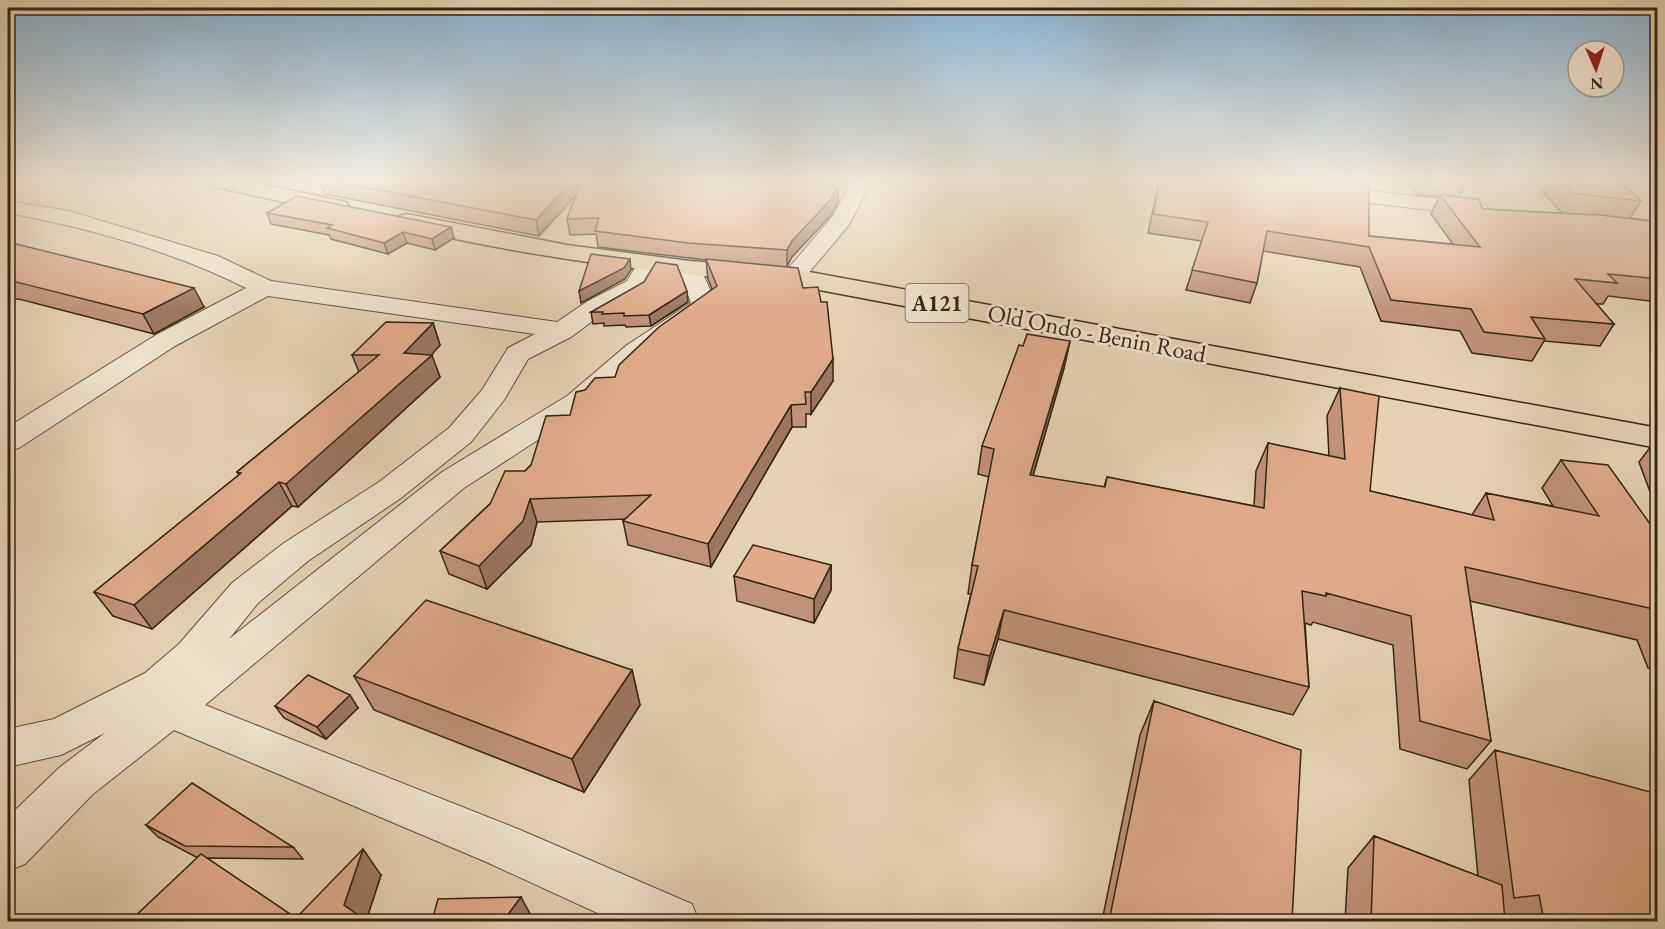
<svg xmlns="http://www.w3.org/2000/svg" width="1665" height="929" font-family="'EB Garamond',serif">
<rect width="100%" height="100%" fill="#e5d2b3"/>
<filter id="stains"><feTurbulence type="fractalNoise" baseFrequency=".00333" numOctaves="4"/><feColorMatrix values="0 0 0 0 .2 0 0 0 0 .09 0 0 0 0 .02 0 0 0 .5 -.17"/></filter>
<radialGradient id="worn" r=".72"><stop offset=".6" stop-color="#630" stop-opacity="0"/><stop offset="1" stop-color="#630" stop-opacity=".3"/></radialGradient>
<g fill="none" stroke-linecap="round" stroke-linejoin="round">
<defs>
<path id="minor" d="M852,181h20l-23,44 -48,57 -8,2 -8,-2 -4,-5 52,-61z
M1231,181h61l186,23 8,1 3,5 -3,5 -8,1 -237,-29 -7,-2z
M8,201l61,10 149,45 53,25 286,41 31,-21 39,-20 14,-23h16l4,5 -16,28 -39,20 -35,26 -43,22 -24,41 -33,42 -70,56 -93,63 -50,42 -29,36 213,-167 125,-76 60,-51 64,-42 -13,-35 4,-5h16l19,42 -4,5 -66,47 -60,51 -123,80 -259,217 313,124 174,75 7,18h-82l-133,-61 -310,-131 -82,65 -67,69 -17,7v-54l52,-50 45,-34 -44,22 -53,12v-38l46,-10 91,-46 34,-29 53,-61 52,-40 95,-61 70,-54 33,-38 26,-42 27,-14 -267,-38 -93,50 -156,102 -11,3v-24l148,-92 90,-47c-74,-37 -157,-60 -238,-75z"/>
<path id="primary" d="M206,181h41l99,21 3,5 -3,5 -8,2 -122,-27 -7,-2z
M407,214l160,31 123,16 103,8 865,159v20l-865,-163c-132,-12 -265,-27 -394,-59l-3,-5 3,-5z"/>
</defs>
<!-- minor casing -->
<use href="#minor" stroke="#60513c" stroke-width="2"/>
<!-- primary casing -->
<use href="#primary" stroke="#342614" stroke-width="3"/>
<!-- minor -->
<use href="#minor" fill="#eee2ce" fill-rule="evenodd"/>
<!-- primary -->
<use href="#primary" fill="#e5d2b3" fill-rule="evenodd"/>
</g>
<!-- wall -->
<path fill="#c19278" stroke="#342614" stroke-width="1.5" d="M320,181h483l35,6v15l-7,13 -39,42 -5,9 16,22 30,93 -22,33h-5v13h-14l-81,140 -83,-22 -5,-24 3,-2 -89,3 -6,23 -44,44 -38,-15 -9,-23 91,-86 39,-50 15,-25 30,-13 97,-88 -4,-10 -2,-19 -108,-13 -2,-13 -26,1 -3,-16 9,-24 -37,41 -214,-42z
M1159,181h205l-2,4 7,51 84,8 -22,-30 8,-17 -22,-2 -9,-14h59l-8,16 24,12 92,5 -13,-1 -29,-32h86l22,20 -11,17 28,4v80l-50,-6 -5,8h-7l18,20 -14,22 -56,-5 -12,20 -60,-8 -12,-22 -79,-10 -21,-54 -97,-16 -6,32 -7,20 -64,-13 16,-49 -54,-8z
M267,213l187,25 -19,12 -28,-7 -19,11 -57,-15 -2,-4 -58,-11z
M8,242l196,65 -50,27 -135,-35 -11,1z
M688,302l-37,24 -25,1 -1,-2 -21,1v-3l-11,1 -2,-12z
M433,323l7,22 -9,10 9,22 -142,130 -6,-1 -140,123 -39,-13 -19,-24 145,-117 -2,-3 122,-100 -7,-17z
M1070,341l-6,27 -31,108 71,11 3,-10 147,29 2,-35 12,-28 61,13 -2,-40 13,-28 30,103 102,24 14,-22 67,13 -11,-18 19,-28 97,75v135l-10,-2 -11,-28 -167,-39 21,140 -24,28 -67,-20 -7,-104 -80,-23 -2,3 -6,-2 4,64 -16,28 -295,-76 -14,46 -30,-7 4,-29 13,-55h-3l4,-29 17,-88 -11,-3 4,-28z
M1657,438h1v60l-6,-1 -13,-35z
M831,565v25l-17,33 -77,-22 -3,-25z
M632,670l8,35 -56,87 -210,-82 -20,-34z
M1154,701l138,220h-190l38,-186z
M275,706l83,2 -32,31 -42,-21z
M1495,750l163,171h-313l3,-53 26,-32 104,40 -9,-96z
M146,825l147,22 10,12 -96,-1 89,60 85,-43 -15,46h-236l68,-63 -40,-21z"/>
<!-- shaded-wall -->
<path fill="#9d7761" stroke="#342614" stroke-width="1.5" d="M572,181h17l-50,55 -3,-16z
M838,187v15l-7,13 -39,42 -5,9v-16l5,-9z
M451,227l3,11 -19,12 -3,-11z
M403,232l4,11 -19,11 -4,-11z
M630,259l1,11 -6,9 -44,24 -2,-12z
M194,288l10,19 -50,27 -11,-20z
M687,291l1,11 -37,24 -2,-11z
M433,323l7,22 -12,14 4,-4 8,22 -142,130 -12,-23 118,-131z
M1070,341l-6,27 -39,135 5,-28z
M833,359v22l-22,33v-22z
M791,405l1,22 -81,140 -3,-23z
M279,482l13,24 -140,123 -18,-24z
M530,499l7,23 -6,23 -44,44 -8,-23z
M831,565v25l-17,33v-24z
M1004,610l-6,29 -14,46 6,-29z
M632,670l8,35 -56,87 -12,-33z
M350,695l8,13 -32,31 -9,-12z
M363,849l18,26 -15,46 -22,-16z
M521,897l13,24h-31z"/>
<!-- building -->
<path fill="#e0aa8b" stroke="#342614" stroke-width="1.5" d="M331,181h241l-36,39z
M581,181h222l35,6 -7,12 -39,42 -5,9 -99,-7 -93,-12 4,-13 -32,1z
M1160,181h171l38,5v50l111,11 -40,-52 38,4 5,10 111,6 -2,-1 66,8v57l-50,-5 9,9 -42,-4 39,45 -83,-7 14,22 -61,-7 -13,-23 -80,-9 -22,-53 -102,-16 -10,52 -65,-13 16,-48 -55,-8z
M1562,181h57l22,20 -68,-8z
M297,196l154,31 -19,12 -29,-7 -19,11 -57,-15 5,-3 -65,-12z
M8,242l186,46 -51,26 -135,-34z
M591,254l39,5 -6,9 -45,23z
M706,259l92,9 5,20 15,-1 3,15h6l6,57 -22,33h-6l1,12 -15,1 -83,139 -85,-23 28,-26 -121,4 -7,22 -44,45 -39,-15 50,-47 15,-33h20l6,-6 15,-49 24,-1 6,-23 9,-2 10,-12 20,-1 4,-12 40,-38 58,-41z
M656,262l21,3 10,26 -38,24 -25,1v-3l-22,1 1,-2h-12l53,-30z
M386,322l47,1 -29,30 28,2 -146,129 -7,-2 -145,123 -40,-13 147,-119 -4,-1 142,-117h-27z
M1027,334l43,7 -40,134 75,12 2,-10 157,31 4,-65 77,16 -5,-71 39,8 -9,95 124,29 -8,-27 113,23 -38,-56 47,5 50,70v75l-193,-43 26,174 -71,-20 -9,-105 -85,-23v3l-24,-5 7,96 -305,-77 -14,46 -32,-7 20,-83 -6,-1 22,-116 -12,-3 37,-101 4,1z
M753,545l78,20 -17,34 -80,-23z
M426,600l206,70 -60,89 -218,-83z
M308,675l42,20 -33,32 -42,-21z
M1154,701l147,49 -9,171h-183z
M1495,750l163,44v127h-114l-5,-26 -25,3z
M192,783l101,64 -108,-1 -39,-21z
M1374,836l128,49 3,36h-134z
M363,849l-19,56 22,16h-236l71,-67 95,64z
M521,897l-18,24h-71l6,-22z"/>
<!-- sky -->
<linearGradient id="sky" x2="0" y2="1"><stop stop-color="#89b4d5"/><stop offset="0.58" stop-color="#f3ebdd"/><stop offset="1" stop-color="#f3ebdd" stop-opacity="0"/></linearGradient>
<rect width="1665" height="311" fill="url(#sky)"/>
<g text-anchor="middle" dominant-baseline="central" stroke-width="6" stroke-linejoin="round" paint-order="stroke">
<!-- shield labels -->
<rect fill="#eee2ce" stroke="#6c5e4c" stroke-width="1.5" x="905.5" y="284" width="63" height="38" rx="4.5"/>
<g font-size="22" font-weight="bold" fill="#342614">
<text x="937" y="303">A121</text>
</g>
<!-- street labels -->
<g font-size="24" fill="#342614" stroke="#eee2ce">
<text transform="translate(1097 333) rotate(11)">Old Ondo - Benin Road</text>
</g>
</g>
<!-- margin -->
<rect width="1665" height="929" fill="none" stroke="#e5d2b3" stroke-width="30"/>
<rect x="9" y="9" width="1647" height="911" fill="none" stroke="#342614" stroke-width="3"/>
<rect x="15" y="15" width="1635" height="899" fill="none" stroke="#342614" stroke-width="1.5"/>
<!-- north arrow -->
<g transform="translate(1596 69) rotate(177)"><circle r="28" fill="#eee2ce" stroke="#a49784" stroke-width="1.5"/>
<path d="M0-4.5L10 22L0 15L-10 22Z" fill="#8f2418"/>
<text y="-9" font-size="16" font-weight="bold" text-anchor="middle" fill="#342614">N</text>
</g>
<rect width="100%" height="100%" filter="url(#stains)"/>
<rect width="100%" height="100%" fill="url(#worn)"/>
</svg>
